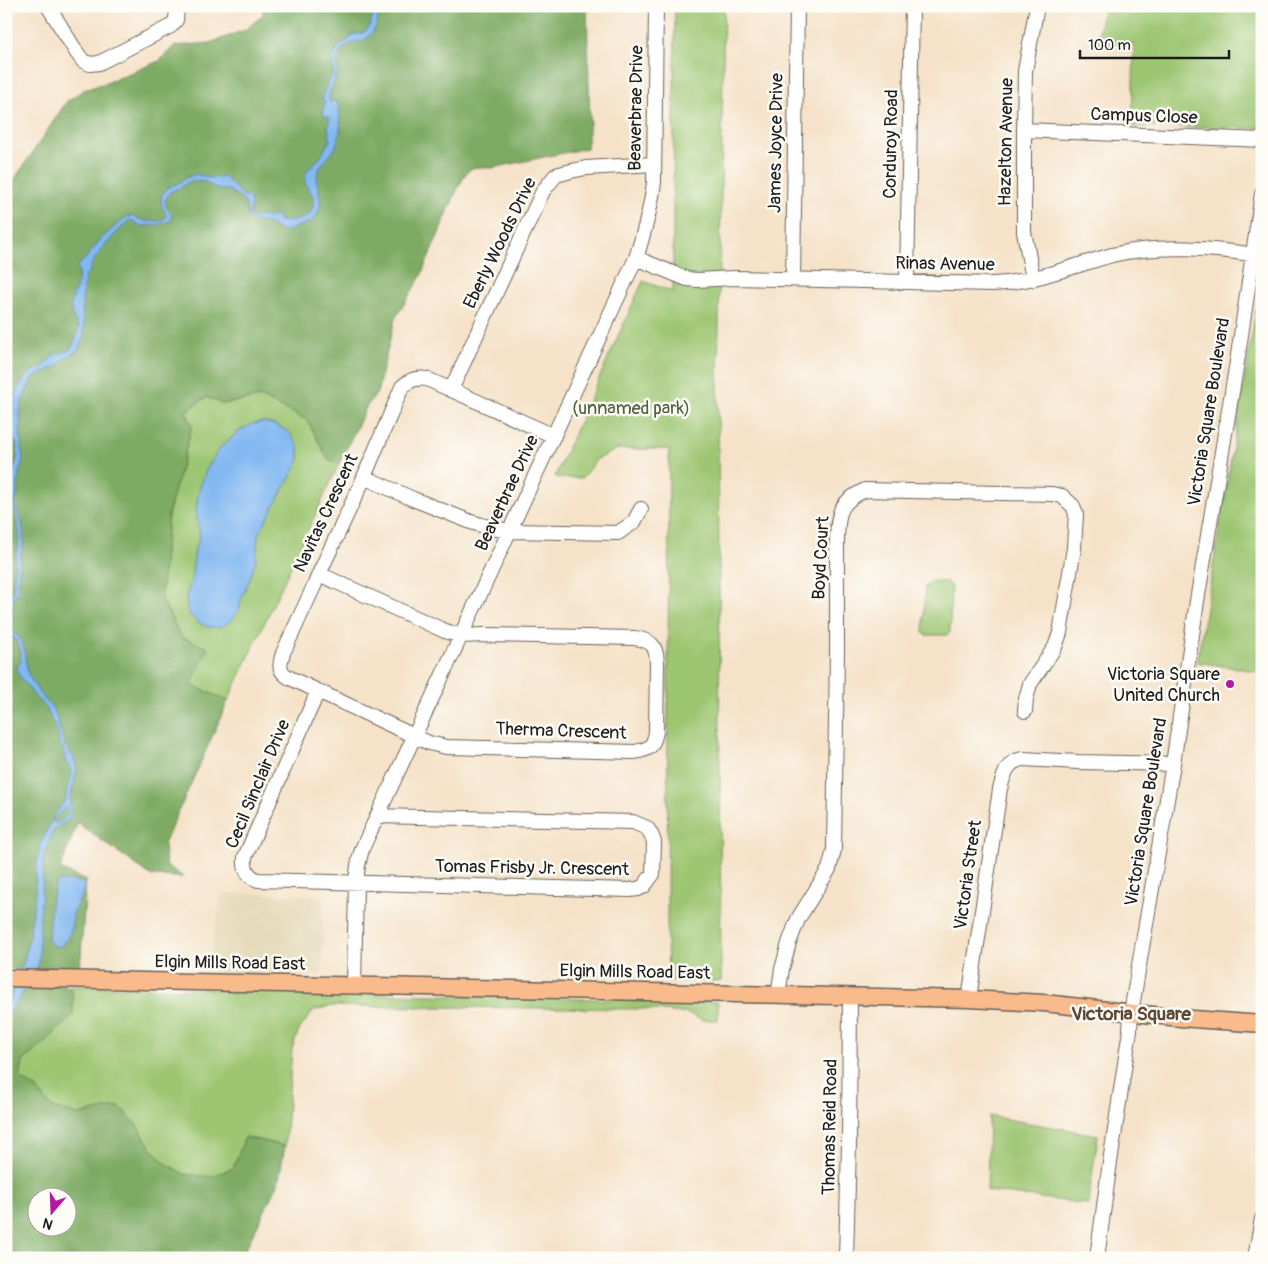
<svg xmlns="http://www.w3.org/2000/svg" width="1268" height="1264" font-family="Pangolin,sans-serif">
<rect width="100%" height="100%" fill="#fdfcf7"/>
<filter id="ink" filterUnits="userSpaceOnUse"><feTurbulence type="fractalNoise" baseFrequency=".02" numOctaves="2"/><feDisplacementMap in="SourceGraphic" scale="10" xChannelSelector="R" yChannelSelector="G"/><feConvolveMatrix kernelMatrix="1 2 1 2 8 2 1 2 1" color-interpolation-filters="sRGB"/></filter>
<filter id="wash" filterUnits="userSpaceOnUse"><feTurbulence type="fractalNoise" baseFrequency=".0096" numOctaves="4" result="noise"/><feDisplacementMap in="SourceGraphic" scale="20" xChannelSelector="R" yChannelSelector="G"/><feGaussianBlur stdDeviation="1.12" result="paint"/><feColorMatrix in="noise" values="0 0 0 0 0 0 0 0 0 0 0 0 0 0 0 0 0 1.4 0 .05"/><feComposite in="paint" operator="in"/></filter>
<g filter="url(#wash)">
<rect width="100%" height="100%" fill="#f5e2c8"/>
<!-- built -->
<path fill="#e5daba" d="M222,893l101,3 -1,78 -115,-2z"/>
<!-- green -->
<path fill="#9dc672" stroke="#5c7147" d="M675,6h49l-6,375 3,600h-53l-1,-48 2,-484h-51l-21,10 -15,19h-23l-4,-2 88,-195 30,11v-105z
M1104,6h136l22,4v116l-6,2 -124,-2 2,-82 -37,-1z
M1262,274v398l-65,-10z
M206,397l17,7 37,-7 47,23 21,39 11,5 -111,237 -37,-16 -10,-48 -20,-39 7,-83 24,-89 -6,-14z
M931,581l16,1 4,5 -1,45 -3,3h-21l-3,-2 2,-46z
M70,986l597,15 51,1v18h-16l-12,-6 -45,-5 -315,-3 -17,5 -14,19 -7,19 -7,97 -39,-9 -13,31 -22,9 -27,-3 -21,-12 -43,-55 -15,2 -27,6 -26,-7 -16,-20 -16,-10 3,-17 27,-23z
M989,1116l109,19 -10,69 -101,-13z"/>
<!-- forest -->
<path fill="#7eab64" stroke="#4d6440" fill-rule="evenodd" d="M263,6h324l3,116 -3,26 -95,20 -13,-1 -7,1 -6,5 -9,17 -36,86 -26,43 -18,74 -10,13 -28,58 -11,-5 -21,-39 -47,-23 -37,7 -17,-7 -20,15 6,14 -24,89 -7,83 20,39 27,11 -17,37 37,16 -64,143 2,21 17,12 -31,-1 -68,-48 -6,-6 -18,47 26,12 -6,89 -74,-1v-777l61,-91 17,-11 24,-8 51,-21 15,-15 36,-3 35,-13 18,-15z
M6,985l64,1 3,9v20l-23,23 -27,23 -3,17 16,10 16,20 26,7 27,-6 15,-2 16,17 13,21 14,17 21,12 27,3 22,-9 12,-31 40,9 -7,38 -37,74h-235zM38,1196h30v30h-30z"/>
<!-- water -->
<path fill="#82b8f1" stroke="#4f6a86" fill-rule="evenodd" d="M373,6h6c-1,10 -1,19 -7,27 -2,2 -7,7 -9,8 -1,1 -7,1 -8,1 -15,5 -21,16 -17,31l-3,3v6c-4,5 -8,14 -5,20l7,-1c5,18 5,36 -5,52 -5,7 -11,10 -14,19 -4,12 4,22 2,34 -1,5 -4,10 -6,14l-24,10 -9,1 -14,-8 -15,-2 -4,-5 -3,-14 -16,-12h-11l-12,-8 -14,-2 -12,8 -9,3 -6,9 2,9 5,6 -2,6 -13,4 -16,1 -6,-4 -6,-2 -22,23 -15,20 -3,9 -4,4 -3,26 2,33 -6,15 -14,9 -6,7 -26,12 -11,26 -1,10 1,33 2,12 -4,14 -1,17 -1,4 -1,8 1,8 5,12 2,18 -4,19 -2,31 -6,11 -1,27 2,4 7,6 3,7 5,29 12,20 11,12 5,10 8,28 9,12 4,13 -7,31 1,10 -2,9 -15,11 -4,8 -7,19v20l-3,37 -1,48 -6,15 -23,35 -4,8v-11l18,-48 5,-23 6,-45 1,-26 5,-24 14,-29 11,-15v-8l6,-17 -2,-6 -5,-8 -2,-12 -4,-5 -1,-9 -12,-26 -10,-10 -16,-21 -3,-8 1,-3 3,-4 -1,-13 -3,-7 -11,-16v-24l7,-11 2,-31 5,-23 -10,-53 2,-12 5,-13 1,-9 -2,-8 -3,1 -1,-2c-3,-25 -2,-49 18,-68 4,-4 10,-4 14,-7 4,-3 7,-9 10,-12 4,-1 9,-1 13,-3 7,-3 10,-17 12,-23 -3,-6 -7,-12 -8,-19 -1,-14 12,-28 6,-41l1,-3 7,-6 17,-21 24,-21 6,-1 13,5h14l5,-2 2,-4 -4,-8 -1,-10 2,-4 5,-6 9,-3 9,-6 9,-4 16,4 13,-1c8,6 12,14 21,20l3,-1c2,3 3,3 3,7 0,3 -1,6 -1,9 0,7 7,7 12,4l6,2 7,-3 4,3 1,3c15,2 37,-3 33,-23 -1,-6 -8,-11 -8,-18 -1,-10 9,-16 15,-22 4,-5 5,-12 10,-17l-2,-15 2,-8 -6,-2 -1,-5 2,-9 -3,-3c2,-9 7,-20 12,-26l-2,-13 6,-13 13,-9v-3c2,-1 5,-1 8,-1 12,-3 14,-17 14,-28zM66,807l2,2c0,6 -5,11 -10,14l-4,-1v-3z
M264,422l11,3 14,7 10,16v13l-41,74 -2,24 -7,22 -7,15 -3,14 -9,11 -9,6h-13l-11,-5 -6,-6 -3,-5 -2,-13 5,-16 4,-33 5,-12 -3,-20 -1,-11 3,-16 7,-20 13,-21 19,-17 14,-8z
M58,881l24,1 2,3 -1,7 -10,21 -2,18 -4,8 -7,8 -5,-1 -7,-5v-3l3,-37 5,-18z"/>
</g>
<g filter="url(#ink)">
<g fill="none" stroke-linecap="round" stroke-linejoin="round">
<defs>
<path id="minor" d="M48,6l29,47 6,8 7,3 9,-1 72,-37 5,-6 1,-14
M1024,130l238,10
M636,258l51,21 10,1 37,-2 259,6c42,-2 80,-18 119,-29 45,-11 104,-7 149,1
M793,279l4,-273
M1033,279l-9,-47v-102l1,-59 12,-65
M907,282l5,-276
M451,390l92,-199 13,-16 15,-4 15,-3 68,-4
M364,477l49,22 58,23 20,6 19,3 108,2 16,-11 7,-13
M319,574l126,57 16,5 24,-1 150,3c16,3 21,6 22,24l-1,70c-3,15 -6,17 -21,20l-189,-5 -17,-4 -139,-65c-12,-7 -11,-12 -7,-25l32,-69 4,-10 43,-92 2,-5 38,-90c8,-7 14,-10 25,-8l127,57
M318,691l-73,166c-1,11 2,19 13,23l372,10 8,-1 6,-3 9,-12 1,-32 -3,-8 -4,-6 -14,-6 -256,-6
M354,986l2,-103 2,-18 4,-16 274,-591c8,-25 15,-49 18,-76l2,-176
M778,995l4,-26 7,-26 9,-24 31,-50 5,-19 3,-197v-116c1,-26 3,-35 28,-47l187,4 10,2 11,10 3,8 -2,34 -14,85 -5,14 -25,37 -4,15 -1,12
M969,999l31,-210c4,-15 7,-28 23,-30l55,3 95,2
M846,1258l3,-114 1,-147
M1097,1258l12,-89 21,-139 1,-17 42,-249 24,-163 40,-239 25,-168
M1255,1258l7,-39"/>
<path id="major" d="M6,978l963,21 75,4 136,15 82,6"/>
</defs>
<!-- minor casing -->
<use href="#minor" stroke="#686158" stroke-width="16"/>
<!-- major casing -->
<use href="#major" stroke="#686158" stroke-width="19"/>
<!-- minor -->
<use href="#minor" stroke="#fff" stroke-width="14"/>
<!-- major -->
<use href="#major" stroke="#fabb8c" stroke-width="16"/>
</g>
</g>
<!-- markers -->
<circle fill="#b5179e" stroke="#fdfcf7" stroke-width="2" cx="1230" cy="684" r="5"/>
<g text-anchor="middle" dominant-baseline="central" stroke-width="5" stroke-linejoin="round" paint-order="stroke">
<!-- street labels -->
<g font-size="18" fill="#1c1c1c" stroke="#fdfcf7">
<text transform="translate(636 108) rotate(-89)">Beaverbrae Drive</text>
<text transform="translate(1144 116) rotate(2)">Campus Close</text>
<text transform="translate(1006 142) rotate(-89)">Hazelton Avenue</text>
<text transform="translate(776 143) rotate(-89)">James Joyce Drive</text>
<text transform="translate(891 144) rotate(-89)">Corduroy Road</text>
<text transform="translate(500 243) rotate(-64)">Eberly Woods Drive</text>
<text transform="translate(945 264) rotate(1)">Rinas Avenue</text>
<text transform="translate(1209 412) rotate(-81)">Victoria Square Boulevard</text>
<text transform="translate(507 493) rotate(-65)">Beaverbrae Drive</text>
<text transform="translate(326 513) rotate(-65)">Navitas Crescent</text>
<text transform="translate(821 558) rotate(-87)">Boyd Court</text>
<text transform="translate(561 731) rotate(2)">Therma Crescent</text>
<text transform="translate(258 784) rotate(-67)">Cecil Sinclair Drive</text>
<text transform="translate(1146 812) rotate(-81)">Victoria Square Boulevard</text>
<text transform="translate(532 868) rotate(1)">Tomas Frisby Jr. Crescent</text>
<text transform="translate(968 875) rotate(-82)">Victoria Street</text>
<text transform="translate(230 963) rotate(1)">Elgin Mills Road East</text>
<text transform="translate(635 972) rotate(1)">Elgin Mills Road East</text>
<text transform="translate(830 1127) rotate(-89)">Thomas Reid Road</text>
</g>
<!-- park labels -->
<g font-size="18" fill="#50603e" stroke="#fdfcf7">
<text x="631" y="408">(unnamed park)</text>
</g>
<!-- poi labels -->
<g font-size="18" fill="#1c1c1c" stroke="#fdfcf7" text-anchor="end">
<text x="1220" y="674">Victoria Square<tspan x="1220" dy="21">United Church</tspan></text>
</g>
<!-- neighbourhood labels -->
<g font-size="19" font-weight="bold" fill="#5e4734" stroke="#fdfcf7">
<text x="1131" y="1014">Victoria Square</text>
</g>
</g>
<!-- margin -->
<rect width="1268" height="1264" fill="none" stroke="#fdfcf7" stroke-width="25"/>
<!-- north arrow -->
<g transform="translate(52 1212) rotate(199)"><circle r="24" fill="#fdfcf7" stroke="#a3a29f"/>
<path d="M0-4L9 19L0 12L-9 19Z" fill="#b5179e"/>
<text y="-8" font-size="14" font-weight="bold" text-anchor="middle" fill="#1c1c1c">N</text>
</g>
<!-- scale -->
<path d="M1080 50v8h149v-8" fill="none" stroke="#1c1c1c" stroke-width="2.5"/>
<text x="1088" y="50" font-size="15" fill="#1c1c1c" stroke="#fdfcf7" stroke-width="4" paint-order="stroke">100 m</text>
</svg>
